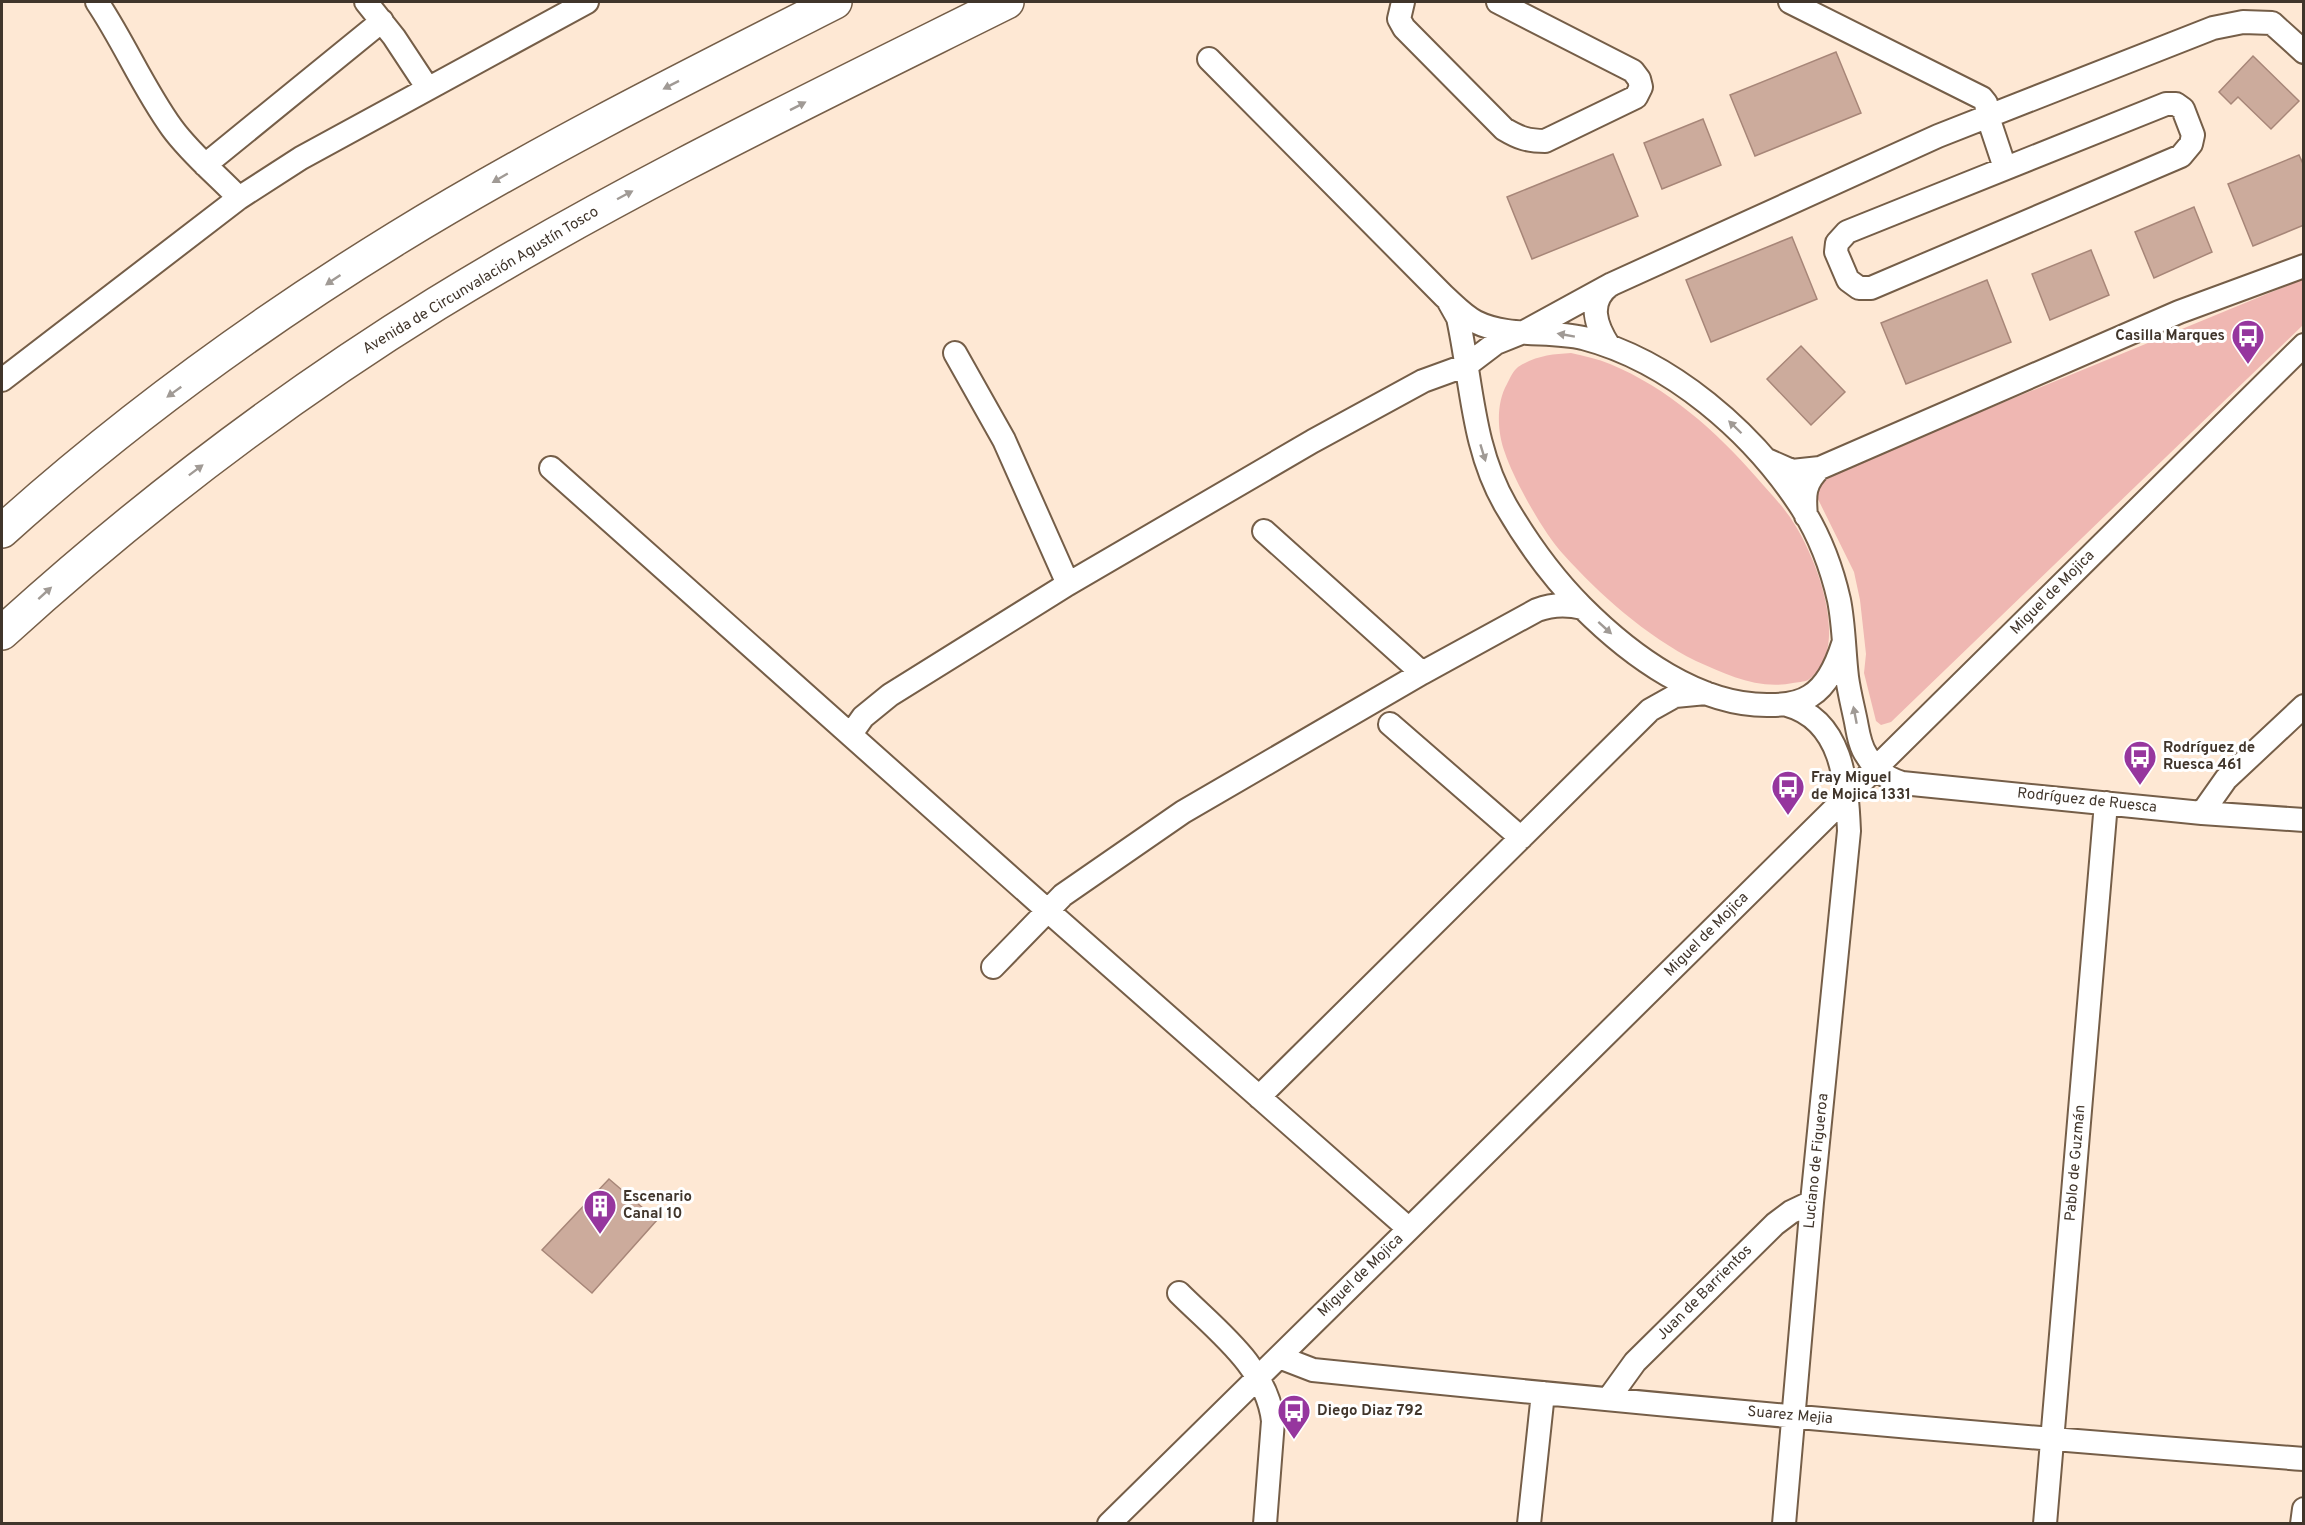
<svg xmlns="http://www.w3.org/2000/svg" width="2305" height="1525" font-family="Overpass,sans-serif">
<rect width="100%" height="100%" fill="#fee8d4"/>
<!-- green -->
<path fill="#efb7b2" d="M2303,279v46l-412,397 -10,3 -5,-4 -12,-48 2,-19 -6,-54 -6,-28 -41,-83 7,-11z
M1571,353c13,3 27,6 39,11 58,24 106,67 147,114 13,15 28,30 38,47 22,35 57,125 13,155 -4,2 -11,2 -15,3 -34,7 -66,-8 -97,-22 -50,-25 -96,-66 -133,-107 -20,-22 -49,-74 -58,-101 -8,-21 -9,-50 2,-69 3,-6 6,-13 11,-17 17,-11 34,-13 53,-14z"/>
<!-- building -->
<path fill="#ccab9c" stroke="#a78678" stroke-width="1.5" d="M1836,52l25,61 -106,43 -25,-61z
M2253,56l46,45 -28,28 -33,-32 -7,7 -12,-12z
M1703,119l18,46 -59,24 -18,-46z
M1613,154l25,62 -106,43 -25,-62z
M2299,155l5,11v59l-51,21 -25,-62z
M2194,207l18,45 -58,26 -19,-46z
M1792,237l25,62 -106,43 -25,-62z
M2091,250l18,45 -59,25 -18,-46z
M1987,280l24,62 -105,42 -25,-61z
M1801,346l44,46 -34,33 -44,-46z
M609,1179l48,41 -65,73 -50,-43z"/>
<g fill="none" stroke-linecap="round" stroke-linejoin="round">
<defs>
<path id="minor" d="M97,2c27,40 46,86 75,126 19,26 44,46 67,70
M366,2l28,35 33,50
M1403,2l-4,17 5,9 100,101c15,9 24,12 41,12l91,-44 5,-10 -2,-8 -6,-8 -135,-69
M1790,2l192,96 4,5 2,14 17,51
M1209,59l235,237c10,9 20,20 32,26 32,16 73,8 107,16 88,23 170,94 219,170 17,27 30,61 37,92 5,25 5,52 8,77 2,15 6,30 9,45 2,11 4,25 11,34 8,14 19,22 35,27l300,30 102,7
M2166,104h10l7,5 10,26 -2,9 -10,12 -310,132h-12l-11,-8 -12,-28 1,-9 10,-11z
M205,165l177,-144
M1449,302l9,16c14,64 14,130 48,188 21,36 46,71 76,101 48,48 117,100 189,98 13,0 27,-1 39,-9 18,-11 27,-33 33,-52
M1609,346c-13,-20 -22,-44 1,-61
M955,353l49,87 64,144
M2,380l237,-182 62,-40 286,-156
M1767,460l25,11 28,-3c-16,15 -16,27 -14,48
M551,468l496,442 362,319
M1820,468l359,-156 125,-46
M1264,531l158,142
M1390,724l131,114
M851,734l12,-17 27,-22 178,-111 245,-143 110,-60 44,-16 29,-22 30,-12 86,-47 326,-148 275,-108 30,-6 29,1 32,29
M2202,813l24,-34 78,-73
M993,967l70,-72 120,-83 239,-139 115,-63c16,-6 30,-6 46,-2
M1259,1097l391,-387 25,-14 31,-3
M1179,1293c37,37 88,74 94,128l-8,103
M1281,1355l6,5 26,10c330,34 660,64 991,89
M1609,1398l26,-36 140,-138 16,-12 21,-10
M1109,1524l300,-295 895,-884
M1529,1524l14,-131
M1784,1524l28,-322 37,-371c-2,-49 -7,-111 -62,-126
M2045,1524l61,-721
M2302,1524l2,-15"/>
<path id="highway" d="M2,531c120,-108 257,-208 395,-293 142,-87 290,-161 438,-236
M2,633c134,-122 279,-233 434,-329 184,-113 378,-206 571,-302"/>
</defs>
<!-- minor casing -->
<use href="#minor" stroke="#755e48" stroke-width="26"/>
<!-- highway casing -->
<use href="#highway" stroke="#755e48" stroke-width="36"/>
<!-- minor -->
<use href="#minor" stroke="#fff" stroke-width="22"/>
<!-- highway -->
<use href="#highway" stroke="#fff" stroke-width="33"/>
</g>
<!-- one-way arrows -->
<defs><path id="oneway-solid" d="M-6-.8H1V-3.2L6.5 0L1 3.2V.8H-6Z" transform="scale(1.5)"/></defs>
<g fill="#a09a95">
<use href="#oneway-solid" transform="translate(671 85) rotate(153)"/>
<use href="#oneway-solid" transform="translate(798 106) rotate(-27)"/>
<use href="#oneway-solid" transform="translate(500 178) rotate(150)"/>
<use href="#oneway-solid" transform="translate(625 195) rotate(-28)"/>
<use href="#oneway-solid" transform="translate(333 280) rotate(146)"/>
<use href="#oneway-solid" transform="translate(1566 335) rotate(-170)"/>
<use href="#oneway-solid" transform="translate(174 392) rotate(144)"/>
<use href="#oneway-solid" transform="translate(1735 427) rotate(-136)"/>
<use href="#oneway-solid" transform="translate(1483 453) rotate(73)"/>
<use href="#oneway-solid" transform="translate(196 470) rotate(-37)"/>
<use href="#oneway-solid" transform="translate(45 593) rotate(-42)"/>
<use href="#oneway-solid" transform="translate(1605 628) rotate(42)"/>
<use href="#oneway-solid" transform="translate(1855 715) rotate(-101)"/>
</g>
<!-- icons -->
<defs>
<symbol id="bus-pin" viewBox="-11 -11 22 30"><path d="M0 17L-7.5 6A9.5 9.5 0 1 1 7.5 6Z" fill="#96369e" stroke="#fff"/><path d="M-5-6H5V4H4V6H2V4H-2V6H-4V4H-5ZM-3.5-4V0h7V-4ZM-3.5 1.2v1.5H-2V1.2ZM2 1.2v1.5H3.5V1.2Z" fill="#fff"/></symbol>
<symbol id="building-pin" viewBox="-11 -11 22 30"><path d="M0 17L-7.5 6A9.5 9.5 0 1 1 7.5 6Z" fill="#96369e" stroke="#fff"/><path d="M-4-6H4V6H1V3H-1V6H-4ZM-2.5-4.3h1.7v1.8h-1.7ZM.8-4.3h1.7v1.8H.8ZM-2.5-1h1.7V.8h-1.7ZM.8-1h1.7V.8H.8Z" fill="#fff"/></symbol>
</defs>
<g fill-rule="evenodd">
<use href="#bus-pin" x="2229" y="317" width="38" height="52"/>
<use href="#bus-pin" x="2121" y="738" width="38" height="52"/>
<use href="#bus-pin" x="1769" y="768" width="38" height="52"/>
<use href="#building-pin" x="581" y="1187" width="38" height="52"/>
<use href="#bus-pin" x="1275" y="1392" width="38" height="52"/>
</g>
<g text-anchor="middle" dominant-baseline="central" stroke-width="6" stroke-linejoin="round" paint-order="stroke">
<!-- street labels -->
<g font-size="15" fill="#40352b" stroke="#fff">
<text transform="translate(481 281) rotate(-31)">Avenida de Circunvalación Agustín Tosco</text>
<text transform="translate(2053 593) rotate(-45)">Miguel de Mojica</text>
<text transform="translate(2087 801) rotate(6)">Rodríguez de Ruesca</text>
<text transform="translate(1707 935) rotate(-45)">Miguel de Mojica</text>
<text transform="translate(1817 1161) rotate(-84)">Luciano de Figueroa</text>
<text transform="translate(2076 1163) rotate(-85)">Pablo de Guzmán</text>
<text transform="translate(1361 1276) rotate(-44)">Miguel de Mojica</text>
<text transform="translate(1705 1293) rotate(-45)">Juan de Barrientos</text>
<text transform="translate(1790 1416) rotate(5)">Suarez Mejia</text>
</g>
<!-- poi labels -->
<g font-size="15" font-weight="bold" fill="#40352b" stroke="#fff" text-anchor="start">
<text x="2225" y="336" text-anchor="end">Casilla Marques</text>
<text x="2163" y="748">Rodríguez de<tspan x="2163" dy="17">Ruesca 461</tspan></text>
<text x="1811" y="778">Fray Miguel<tspan x="1811" dy="17">de Mojica 1331</tspan></text>
<text x="623" y="1197">Escenario<tspan x="623" dy="17">Canal 10</tspan></text>
<text x="1317" y="1411">Diego Diaz 792</text>
</g>
</g>
<!-- border -->
<rect width="2305" height="1525" fill="none" stroke="#40352b" stroke-width="6"/>
</svg>
